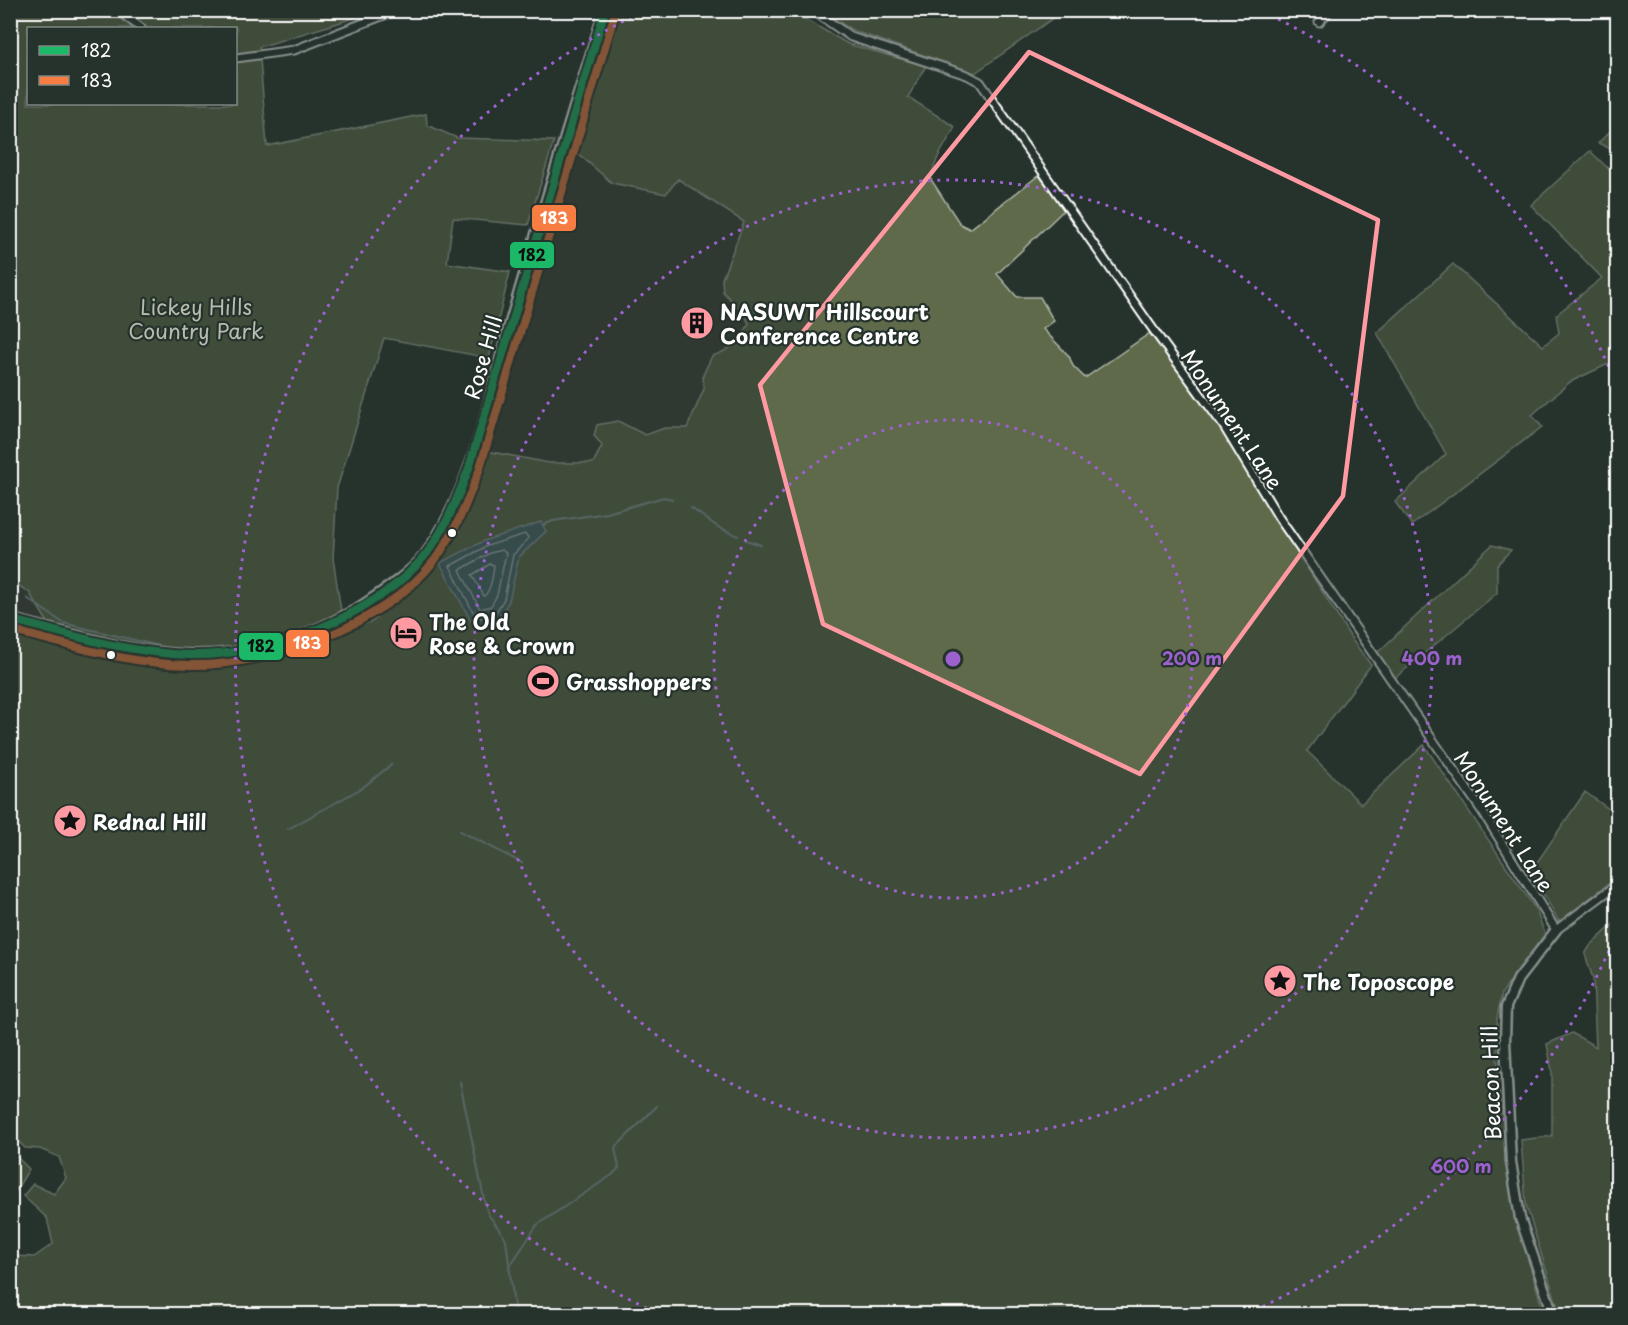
<svg xmlns="http://www.w3.org/2000/svg" width="1628" height="1325" font-family="'Playpen Sans',sans-serif">
<rect width="100%" height="100%" fill="#26332d"/>
<filter id="ink" filterUnits="userSpaceOnUse"><feTurbulence type="fractalNoise" baseFrequency=".0167" numOctaves="2"/><feDisplacementMap in="SourceGraphic" scale="12" xChannelSelector="R" yChannelSelector="G"/><feConvolveMatrix kernelMatrix="1 2 1 2 8 2 1 2 1" color-interpolation-filters="sRGB"/></filter>
<g filter="url(#ink)">
<!-- built -->
<path fill="#3a3f39" d="M574,150l38,33 66,-4 66,43 -22,57 10,23 12,11 5,12 -58,131 -98,7h-44l-68,-13 64,-223z
M10,581l19,11 18,29 -1,5 -35,-9z"/>
<!-- green -->
<path fill="#5f6b4c" stroke="#afb5a6" stroke-width="1.5" fill-rule="evenodd" d="M11,11h366l-118,36 8,99 159,-32 1,11 30,13 97,3 -26,84 -75,-7 -6,45 63,9 -21,86 -105,-20 -47,150 -4,70 8,53c-42,32 -99,42 -151,42 -48,1 -98,-16 -144,-27l1,-5 -18,-29 -18,-11zM28,28h208v76h-208z
M620,11h171l57,33 78,22 -18,31 47,30 -17,30 -8,21 30,46 10,5 69,-54 25,35 -67,64 20,23h23l14,24 -11,8 26,27 4,10 12,12 65,-45 68,92 135,216 18,24 -64,86 54,53 63,-59 112,165 9,24 -43,59 -5,25 1,64 16,128 30,104h-492l-8,-3 -3,3h-1030l-1,-72 4,14 20,1 19,-13 -6,-26 -24,-22 10,-12 21,10 12,-16 -7,-21 -19,-8 -15,-1 -10,-10 1,-9 -5,-2v-498l185,40 57,-8 120,-40 63,-57 14,-28 10,-4 5,-33 6,-10 10,-39 68,13h44l9,-17 -8,-11 3,-10 21,-4 27,14 20,-7h22l17,-39 -1,-14 9,-19c20,-6 27,-14 37,-32l-5,-11 -21,-21 -1,-13 22,-57 -66,-43 -12,15 -54,-11 -38,-33z
M821,11h242l-88,62 -121,-42z
M1617,125v27l-19,-9z
M1590,151l27,26v183l-47,22 -38,33 10,12 -130,98 -17,-23 51,-48 -69,-121 76,-69 90,82 16,-13 -3,-18 46,-37 -71,-73z
M1492,545l19,5 -14,15v28l-102,85 -18,-25z
M1585,792l32,23v62l-58,45 -28,-51z
M1617,921v393h-57l-34,-109 -5,-65 31,-4v-65l-5,-27 25,-11 24,14 -3,-68 -8,-25 5,-8z
M11,1151l18,18 -18,29z"/>
<!-- water -->
<path fill="#49676f" stroke="#92a4a9" stroke-width="1.5" d="M541,522l5,9 -27,26 -10,44 -10,17 -10,2 -8,6 -10,-5 -31,-58 44,-22z"/>
<g fill="none" stroke-linecap="round" stroke-linejoin="round">
<!-- shore -->
<path stroke="#b6c2c5" stroke-width="1.5" d="M525,534l4,4 -16,17 -9,44 -8,13 -15,6 -6,-2 -25,-50 37,-20z
M502,550l4,3 -9,42 -6,11 -11,3 -20,-39 30,-17z
M490,564l4,1c-1,10 -3,26 -10,31l-12,-21z"/>
<!-- stream -->
<path stroke="#92a4a9" stroke-width="2" d="M691,508l27,19 20,9
M543,525l10,-4 54,-8 57,-16 8,2
M746,540l15,5
M27,598l36,25 109,26
M213,650l16,-1
M288,829l74,-41 30,-24
M460,831l62,32
M460,1082l25,122 3,10 18,25 9,75
M508,1269l29,-44 75,-50 7,-7 -4,-20 42,-42"/>
<defs>
<path id="minor" d="M812,10l39,27 116,38 13,7 177,253 66,90 56,93 203,293 74,119 62,-46
M120,12l21,16
M1319,22l11,-12
M236,58l58,-8 103,-40"/>
<path id="tertiary" d="M1553,1314l-33,-96 -9,-56 -6,-121 1,-34 12,-28 38,-49"/>
<path id="secondary" d="M10,619c105,27 185,56 291,17 26,-10 51,-22 73,-38 20,-14 44,-30 57,-51 43,-65 58,-148 79,-222 30,-105 62,-210 95,-315"/>
</defs>
<!-- minor casing -->
<use href="#minor" stroke="#fff" stroke-width="11"/>
<!-- tertiary casing -->
<use href="#tertiary" stroke="#fff" stroke-width="13"/>
<!-- secondary casing -->
<use href="#secondary" stroke="#fff" stroke-width="14"/>
<!-- minor -->
<use href="#minor" stroke="#26332d" stroke-width="7"/>
<!-- tertiary -->
<use href="#tertiary" stroke="#26332d" stroke-width="8"/>
<!-- secondary -->
<use href="#secondary" stroke="#26332d" stroke-width="9"/>
<defs>
<path id="bus-1" d="M10,619c59,16 119,34 180,36 76,2 189,-39 237,-102 19,-25 31,-56 42,-85l136,-458"/>
<path id="bus-2" d="M10,630c59,15 119,34 179,35 80,2 196,-40 245,-104 21,-27 33,-59 45,-90l136,-458"/>
</defs>
<!-- bus-1 casing -->
<use href="#bus-1" stroke="#26332d" stroke-width="12"/>
<!-- bus-2 casing -->
<use href="#bus-2" stroke="#26332d" stroke-width="12"/>
<!-- bus-1 -->
<use href="#bus-1" stroke="#1ab867" stroke-width="8"/>
<!-- bus-2 -->
<use href="#bus-2" stroke="#f77d43" stroke-width="8"/>
</g>
</g>
<!-- marked area -->
<path d="M0 0H1628V1325H0ZM1029,52l349,168 -35,276 -203,278 -317,-150 -63,-239z" fill="#26332d" fill-opacity=".55" fill-rule="evenodd"/>
<path fill="none" stroke="#ff9aa2" stroke-width="4.5" stroke-linejoin="round" d="M1029,52l349,168 -35,276 -203,278 -317,-150 -63,-239z"/>
<!-- distance rings -->
<g fill="none" stroke="#9c61cf" stroke-width="3" stroke-dasharray="3 6">
<circle cx="953" cy="659" r="239"/>
<circle cx="953" cy="659" r="479"/>
<path d="M1616 934A718 718 0 0 1 1251 1312M655 1312A718 718 0 0 1 644 11M1262 11A718 718 0 0 1 1616 384"/>
</g>
<!-- icons -->
<defs>
<symbol id="building-disc" viewBox="-11 -11 22 22"><circle r="9.5" fill="#ff9aa2" stroke="#26332d"/><path d="M-4-6H4V6H1V3H-1V6H-4ZM-2.5-4.3h1.7v1.8h-1.7ZM.8-4.3h1.7v1.8H.8ZM-2.5-1h1.7V.8h-1.7ZM.8-1h1.7V.8H.8Z" fill="#111"/></symbol>
<symbol id="hotel-disc" viewBox="-11 -11 22 22"><circle r="9.5" fill="#ff9aa2" stroke="#26332d"/><path d="M-6-4.5h1.5V1H6V5H4.5V3h-9V5H-6ZM-4 0a1.8 1.8 0 1 1 3.6 0ZM.5 0V-2.5h3Q6-2.5 6 0Z" fill="#111"/></symbol>
<symbol id="stadium-disc" viewBox="-11 -11 22 22"><circle r="9.5" fill="#ff9aa2" stroke="#26332d"/><path d="M0-5a6.5 5 0 1 0 0 10a6.5 5 0 1 0 0-10ZM-3.5-1.8h7v3.6h-7Z" fill="#111"/></symbol>
<symbol id="sight-disc" viewBox="-11 -11 22 22"><circle r="9.5" fill="#ff9aa2" stroke="#26332d"/><path d="M0-6L1.8-2.2L6-1.7L2.9 1.2L3.7 5.4L0 3.3L-3.7 5.4L-2.9 1.2L-6-1.7L-1.8-2.2Z" fill="#111"/></symbol>
</defs>
<g fill-rule="evenodd">
<use href="#building-disc" x="678" y="304" width="38" height="38"/>
<use href="#hotel-disc" x="387" y="614" width="38" height="38"/>
<use href="#stadium-disc" x="524" y="662" width="38" height="38"/>
<use href="#sight-disc" x="51" y="802" width="38" height="38"/>
<use href="#sight-disc" x="1261" y="962" width="38" height="38"/>
</g>
<!-- markers -->
<g fill="#fff" stroke="#26332d" stroke-width="2">
<circle cx="452" cy="533" r="5"/>
<circle cx="111" cy="655" r="5"/>
</g>
<g text-anchor="middle" dominant-baseline="central" stroke-width="4.5" stroke-linejoin="round" paint-order="stroke">
<!-- park labels -->
<g font-size="21" fill="#b7bcae" stroke="#26332d">
<text x="196" y="306">Lickey Hills<tspan x="196" dy="24">Country Park</tspan></text>
</g>
<!-- poi labels -->
<g font-size="21" font-weight="bold" fill="#fff" stroke="#26332d" text-anchor="start">
<text x="720" y="311">NASUWT Hillscourt<tspan x="720" dy="24">Conference Centre</tspan></text>
<text x="429" y="621">The Old<tspan x="429" dy="24">Rose &amp; Crown</tspan></text>
<text x="566" y="681">Grasshoppers</text>
<text x="93" y="821">Rednal Hill</text>
<text x="1303" y="981">The Toposcope</text>
</g>
<!-- street labels -->
<g font-size="21" fill="#fff" stroke="#26332d">
<text transform="translate(482 357) rotate(-74)">Rose Hill</text>
<text transform="translate(1233 419) rotate(56)">Monument Lane</text>
<text transform="translate(1505 821) rotate(57)">Monument Lane</text>
<text transform="translate(1490 1083) rotate(-92)">Beacon Hill</text>
</g>
</g>
<circle cx="953" cy="659" r="9" fill="#9c61cf" stroke="#26332d" stroke-width="3"/>
<g font-size="18" text-anchor="middle" font-weight="bold" fill="#9c61cf" stroke="#26332d" stroke-width="4.5" stroke-linejoin="round" paint-order="stroke">
<text x="1192" y="665">200 m</text>
<text x="1432" y="665">400 m</text>
<text x="1461" y="1173">600 m</text>
</g>
<g stroke="#26332d" stroke-width="2">
<rect x="531" y="204" width="46" height="28" rx="6" fill="#f77d43"/>
<rect x="509" y="241" width="46" height="28" rx="6" fill="#1ab867"/>
<rect x="285" y="629" width="45" height="29" rx="6" fill="#f77d43"/>
<rect x="238" y="632" width="46" height="29" rx="6" fill="#1ab867"/>
</g>
<g font-size="16" text-anchor="middle" font-weight="bold" fill="#fff">
<text x="554" y="224">183</text>
<text x="307" y="649">183</text>
</g>
<g font-size="16" text-anchor="middle" font-weight="bold" fill="#111">
<text x="532" y="261">182</text>
<text x="261" y="652">182</text>
</g>
<!-- margin -->
<rect width="1628" height="1325" fill="none" stroke="#26332d" stroke-width="36"/>
<rect x="18" y="18" width="1592" height="1289" fill="none" stroke="#fff" stroke-width="2" filter="url(#ink)"/>
<!-- legend -->
<rect x="27" y="27" width="210" height="78" fill="#26332d" stroke="#7d8581" stroke-width="1.5"/>
<rect x="39" y="46" width="30" height="9" fill="#1ab867" stroke="#7d8581" stroke-width="1.5"/>
<text x="81" y="57" font-size="18" fill="#ffffff">182</text>
<rect x="39" y="76" width="30" height="9" fill="#f77d43" stroke="#7d8581" stroke-width="1.5"/>
<text x="81" y="87" font-size="18" fill="#ffffff">183</text>
</svg>
